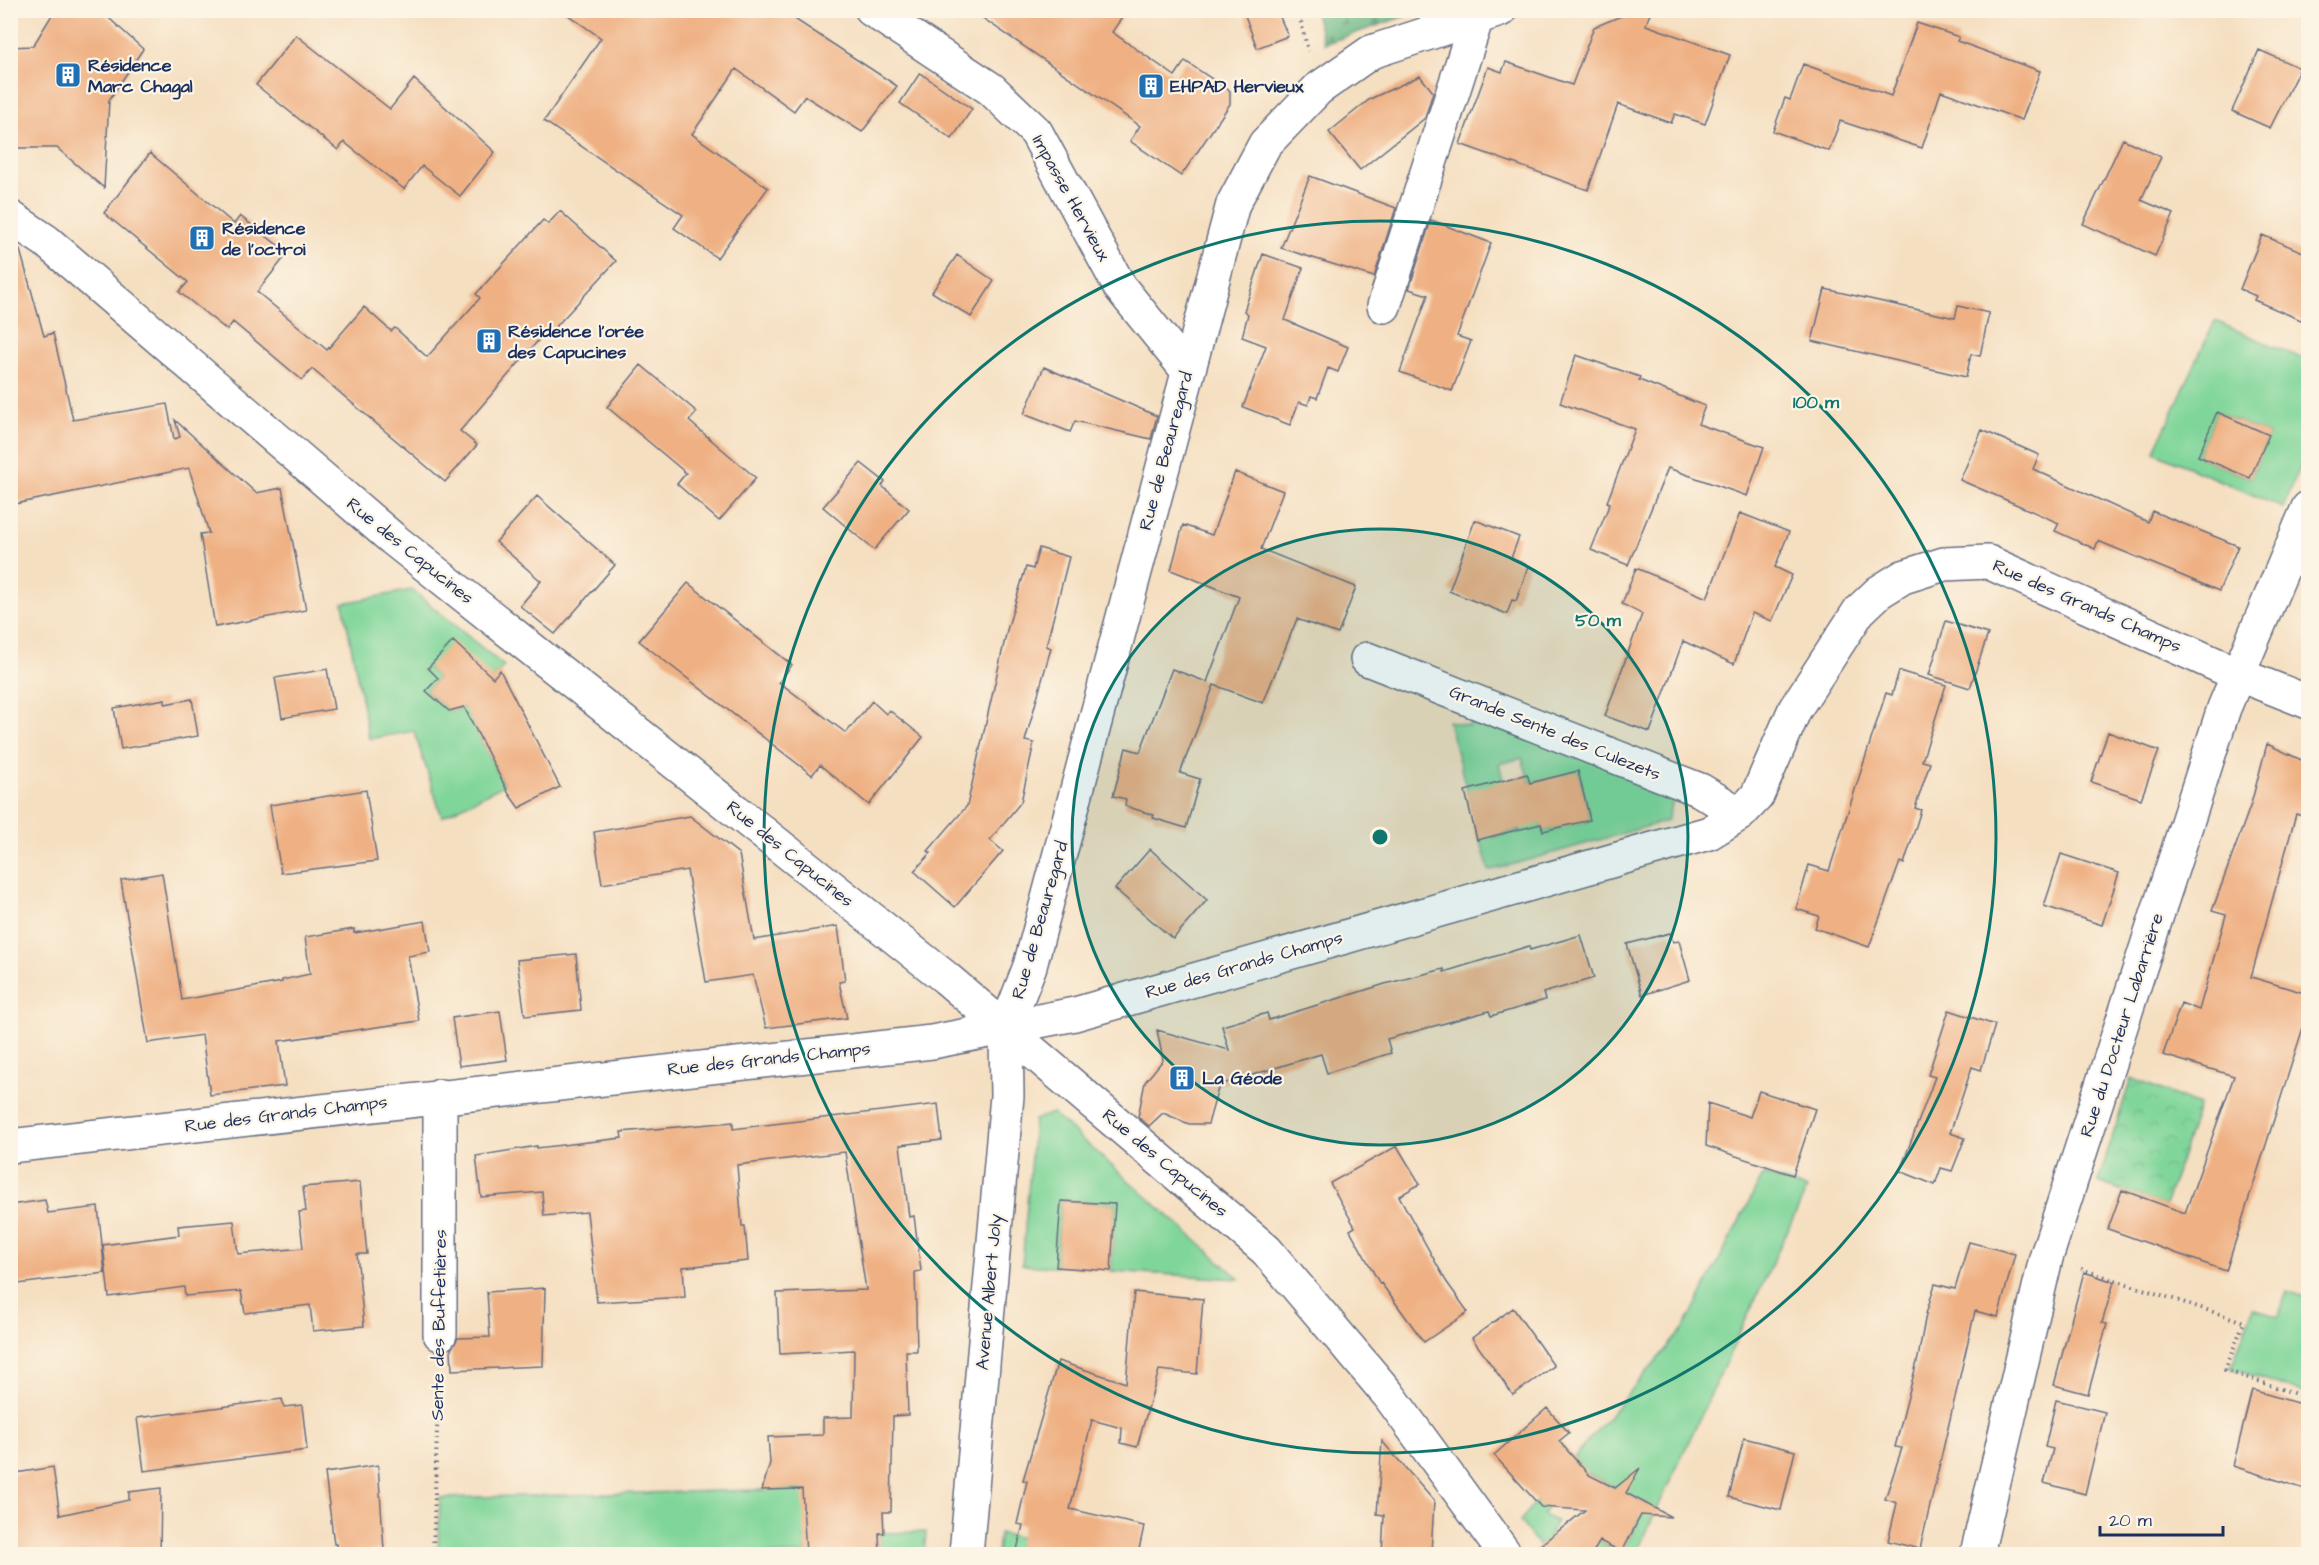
<svg xmlns="http://www.w3.org/2000/svg" width="2319" height="1565" font-family="'Architects Daughter',sans-serif">
<defs>
<pattern id="forest-firs" width="22" height="20" patternUnits="userSpaceOnUse" patternTransform="scale(1.5)"><rect width="22" height="20" fill="#68b782"/><path d="M5 1l3.5 6h-7zM16 11l3.5 6h-7z" fill="#55956e"/></pattern>
<pattern id="park-crowns" width="20" height="18" patternUnits="userSpaceOnUse" patternTransform="scale(1.5)"><rect width="20" height="18" fill="#80d69a"/><path d="M2 6a3 3 0 1 1 6 0M12 15a3 3 0 1 1 6 0" fill="none" stroke="#6eb887"/></pattern>
</defs>
<rect width="100%" height="100%" fill="#fcf5e5"/>
<filter id="ink" filterUnits="userSpaceOnUse"><feTurbulence type="fractalNoise" baseFrequency=".0167" numOctaves="2"/><feDisplacementMap in="SourceGraphic" scale="12" xChannelSelector="R" yChannelSelector="G"/><feConvolveMatrix kernelMatrix="1 2 1 2 8 2 1 2 1" color-interpolation-filters="sRGB"/></filter>
<filter id="wash" filterUnits="userSpaceOnUse"><feTurbulence type="fractalNoise" baseFrequency=".008" numOctaves="4" result="noise"/><feDisplacementMap in="SourceGraphic" scale="24" xChannelSelector="R" yChannelSelector="G"/><feGaussianBlur stdDeviation="1.35" result="paint"/><feColorMatrix in="noise" values="0 0 0 0 0 0 0 0 0 0 0 0 0 0 0 0 0 1.4 0 .05"/><feComposite in="paint" operator="in"/></filter>
<g filter="url(#wash)">
<rect width="100%" height="100%" fill="#f5dfc1"/>
<!-- green -->
<path fill="#80d69a" stroke="#4e827c" stroke-width="1.5" fill-rule="evenodd" d="M2215,321l93,40v87l-25,60 -129,-56zM2217,412l52,23 -19,43 -52,-22z
M412,590l92,76 -11,12 -65,-10 10,10 -12,13 23,20 14,-3 11,-12 -7,16 37,73 -62,32 -28,-86 -45,8 -26,-136z
M1473,716l203,76 -9,29 -178,50 -41,-150 21,5zM1522,758l8,25 48,-11 12,48 -47,11 -4,-14 -21,5 2,8 -27,7 -12,-48 23,-6 -5,-19z
M1052,1113l188,166 -129,-8 4,-67 -54,-3 -5,66 -34,-2 12,-145z
M1763,1175l44,14 -171,365h-44l-16,-9 -5,9h-5l12,-23 44,21 25,-48 -64,-33 -27,19 -13,25 13,6 -8,19 -9,6 -19,-25 164,-193z
M2287,1291l21,7v96l-77,-26 22,-60 26,8z
M836,1488l-31,47 1,19h-368l2,-56z
M926,1532l-2,22h-44l-1,-21z
M999,1533l96,21h-37l-40,-9 -2,9h-19z"/>
<!-- forest -->
<path fill="url(#forest-firs)" stroke="#427370" stroke-width="1.5" d="M1314,10h106v1l-96,33z"/>
<!-- park -->
<path fill="url(#park-crowns)" stroke="#4e827c" stroke-width="1.5" d="M2131,1078l68,27 -34,101 -67,-24z"/>
<g id="blocks">
<!-- building -->
<path fill="#efb184" d="M55,10h45l43,39 -34,51 -5,88 -47,-40h-47v-101l23,-1z
M561,10h220l116,76 -35,46 -57,-36 -11,15 -58,-42 -44,65 76,54 -51,70 -43,-30 9,-13 -139,-94 57,-83z
M971,10h156l-15,22 63,44 10,-15 45,30v13l-49,72 -51,-35 10,-15z
M1243,10h34l11,26 -31,12z
M1636,10h15l-5,15 84,30 -25,69 -30,-10 -4,9 -53,-19 -30,86 -128,-46 28,-77 14,5 4,-10 66,23 22,-58z
M1917,23l42,14 -2,4 83,30 -18,49 -81,-29 -19,57 -82,-27 -11,30 -56,-20 12,-33 5,2 13,-36 88,32z
M296,35l94,74 24,-30 81,73 -35,44 -38,-30 -18,23 -60,-47 -6,8 -82,-65z
M2259,50l41,18 -30,60 -38,-17z
M920,73l52,36 -20,30 -52,-36z
M1420,76l13,16 -8,26 -65,52 -31,-38 41,-33z
M2123,139l38,18 -20,43 33,14 -19,42 -72,-32z
M150,153l84,71 6,-8 48,37 -31,39 70,58 37,-43 27,24 4,-3 32,29 53,-59 -4,-4 67,-74 5,4 12,-13 56,50 -65,71 -3,-3 -88,102 17,14 -32,37 -133,-113 -10,11 -69,-58 -6,8 -48,-38 9,-10 -84,-69z
M1310,176l86,32 -22,69 -93,-29z
M1431,220l60,23 -34,93 14,5 -19,50 -52,-19 28,-77 -19,-6z
M2262,235l46,19v69l-54,-23 2,-4 -16,-7z
M20,250l24,86 9,-3 20,87 94,-16 7,35 6,-2 -5,-17 81,73 26,-5 24,122 -91,17 -15,-93 9,-1 -20,-65 -179,37v-253z
M1263,254l40,14 -18,52 63,27 -10,25 -10,-4 -11,30 -6,-2 -3,9 -9,-3 -9,23 -47,-18 23,-61 -24,-9 6,-23 -4,-3z
M957,255l37,26 -23,36 -39,-25z
M1825,289l130,29 3,-12 31,7 -9,43 -9,-2 -5,23 -154,-36z
M1576,355l64,22 -1,3 66,26 -7,18 66,23 -17,49 -79,-28 -40,97 -37,-15 19,-47 -3,-1 28,-73 -75,-26z
M641,365l56,47 -8,9 67,57 -37,43 -42,-37 9,-11 -79,-66z
M1044,367l113,49 -6,23 -76,-18 -5,11 -46,-18z
M2217,412l52,23 -19,43 -52,-22z
M1982,430l57,25 -6,14 115,53 4,-11 86,35 -19,45 -121,-50 -3,8 -40,-18 4,-8 -99,-43z
M861,463l24,19 -3,4 27,23 -35,41 -51,-43z
M1235,472l48,19 -22,58 95,38 -18,47 -41,-15 -34,84 -49,-18 -34,88 20,6 -14,49 -33,-10 1,-3 -29,-9 1,-7 -13,-3 13,-48 14,4 32,-83 35,13 32,-85 -68,-27 12,-45 29,10z
M537,496l78,69 -60,69 -35,-28 21,-25 -45,-39z
M1740,513l49,19 -14,35 17,8 -20,46 -20,-8 -18,51 -51,-23 -33,91 -45,-16 37,-102 -20,-10 14,-36 71,30z
M1475,520l44,17 -8,21 18,8 -13,35 -4,-1 -5,14 -58,-23z
M1039,548l30,9 -23,89 5,2 -26,93 9,2 -13,59 -31,38 13,11 -48,56 -41,-36 17,-18 -3,-2 39,-45 40,-176 19,-63 7,2z
M688,583l104,82 -13,17 67,51 26,-32 14,13 3,-4 34,27 -54,68 -49,-40 -8,10 -173,-134z
M1946,621l42,13 -18,54 -41,-13z
M453,641l40,37 7,-8 60,117 -41,21 -10,-14 -45,-87 -15,4 -23,-20 12,-13 -10,-10z
M327,669l7,40 -52,9 -7,-40z
M1899,671l47,14 -24,76 8,2 -15,45 6,2 -17,54 -4,-2 -31,85 -54,-19 4,-12 -23,-7 13,-44 20,6 57,-178 6,2z
M165,699v5l27,-5 6,37 -77,13 -7,-41z
M2108,732l51,19 -18,48 -50,-17z
M2267,744l41,19v55l-12,-4 -45,163 57,17v18l-82,259 -118,-42 14,-39 63,23 49,-137 -71,-21 18,-52 18,7 27,-95 -14,-4 39,-107z
M1578,771l12,49 -47,11 -2,-7 -64,16 -12,-49 62,-17 3,9z
M366,790l11,71 -96,12 -11,-68z
M690,816l49,38 15,86 84,-14 7,55 -6,1 8,36 -81,10 -13,-53 -47,7 -19,-112 -85,14 -8,-52z
M1150,849l57,51 -34,39 -58,-50z
M2061,854l58,19 -17,52 -58,-19z
M162,873l20,127 100,-18v-2l28,-6 -5,-37 49,-8v4l71,-12 5,31 -22,4 11,65 -140,20 6,45 -75,9 -8,-60 -54,8 -27,-163z
M1670,933l3,9 6,-1 11,39 -48,15 -15,-51z
M1581,935l13,43 -51,15 2,7 -54,16 -2,-5 -102,28 4,14 -64,20 -6,-19 -102,31 -11,39h-19l-26,-11 -14,13 -11,-9 7,-35 18,-22 -6,-30 72,20 -7,-24 45,-13 2,7 116,-36 59,-15v3l85,-26 1,4z
M576,954l5,56 -56,6 -8,-56z
M1949,1010l46,15 -14,45 -9,-3 -22,66 15,5 -13,33 -11,-3 -6,17 -35,-14 35,-94 -7,-2z
M500,1011l7,49 -48,6 -7,-48z
M1759,1091l56,18 -22,66 -87,-29 2,-43 42,14z
M938,1104l4,36 -42,5 9,72 5,-1 7,55 -6,1 2,79h-11l2,64 -15,1 -2,96h-8l1,21h-5l1,21h-74l-4,-65 -40,1 8,-27 -2,-26 55,-2v-17l30,-1 1,-67 -74,4 -3,-61 89,-3 -21,-138 -108,13 5,61h3l3,35 -65,6 2,30 -88,5 -10,-90 -43,4 -2,-24 -61,5 -5,-41 61,-10v2l85,-10 -1,-6 112,-10v7z
M1397,1146l23,38 -21,12 47,85 22,31 -44,30 -43,-59 -1,1 -30,-54 5,-3 -25,-44z
M360,1182l7,72h-10l7,72 -51,5 -3,-26 -65,8 -4,-22 -56,5 -1,-9 -75,10 -6,-52 76,-10 -1,-9 56,-5 4,33 65,-6 -4,-36 7,-1 -3,-24z
M45,1200l3,13 50,-6 7,66 -95,12v-80z
M1061,1201l54,3 -4,67 -55,-4z
M1969,1242l46,12 -17,63 -23,-6 -55,238 -32,-8 9,-38 -12,-4 17,-51 -7,-1 23,-89 8,-44 9,-30 20,5z
M2084,1272l30,10 -12,41 5,1 -19,70 -34,-9z
M545,1288l-2,78 -91,4 -1,-21 7,-11 32,-1 -3,-45z
M1134,1292l69,7 -6,75 -38,-4 -22,77 -16,-4 1,-15 -30,-8 -22,89 74,17 -6,28h-122l7,-29 -6,-1 10,-43 -4,-1 35,-119 68,22z
M1513,1308l41,58 -41,29 -41,-57z
M2252,1390l56,16v84l-75,-24z
M282,1399l2,8 18,-2 5,45 -163,21 -7,-53z
M2056,1400l49,12 -20,82 -41,-11 9,-34 -8,-2z
M1547,1408l22,25 -10,8 30,34 26,13 25,-20 -14,25 45,24 -30,-2 -19,37 -22,-11 -8,13h-63l56,-44 -44,-3 -47,-52z
M1744,1438l51,13 -14,59 -52,-13z
M1382,1441l52,60 -3,53h-49l2,-39 -7,-1z
M378,1465l6,85 -47,4 -1,-10h-2l-9,-71z
M53,1467l7,48 69,-15v-8l32,-4 -1,66h-150v-80z"/>
</g>
</g>
<g filter="url(#ink)">
<use href="#blocks" fill-opacity="0" stroke="#676d81" stroke-width="1.5"/>
<g fill="none" stroke-linecap="round" stroke-linejoin="round">
<defs>
<path id="minor" d="M872,10l119,79 45,43 84,155 67,83
M10,217l36,24 347,298 553,439 320,272 122,144 117,160
M1384,306l93,-289
M1367,659l333,131 40,24
M440,1096v238
M10,1146l922,-104 143,-28 634,-181 31,-19 17,-18 38,-87 64,-98 20,-19 24,-15 41,-13 44,-2 249,112 71,28
M966,1554l41,-458 -1,-68 24,-62 203,-762 32,-60 53,-55 53,-37 129,-42
M1977,1554l69,-296 178,-550 84,-200"/>
</defs>
<!-- minor casing -->
<use href="#minor" stroke="#676d81" stroke-width="36"/>
<!-- path -->
<path stroke="#676d81" stroke-width="4" stroke-dasharray="1.5 4.5" stroke-linecap="butt" d="M1298,10l10,41
M2081,1269l163,53 -19,48 83,28
M433,1554l6,-185"/>
<!-- minor -->
<use href="#minor" stroke="#fff" stroke-width="33"/>
</g>
</g>
<!-- distance rings -->
<circle cx="1380" cy="837" r="308" fill="#0f766e" fill-opacity=".12"/>
<g fill="none" stroke="#0f766e" stroke-width="3">
<circle cx="1380" cy="837" r="308"/>
<circle cx="1380" cy="837" r="616"/>
</g>
<!-- icons -->
<defs>
<symbol id="building-square" viewBox="-11 -11 22 22"><rect x="-9" y="-9" width="18" height="18" rx="4" fill="#1f6fb2" stroke="#fcf5e5"/><path d="M-4-6H4V6H1V3H-1V6H-4ZM-2.5-4.3h1.7v1.8h-1.7ZM.8-4.3h1.7v1.8H.8ZM-2.5-1h1.7V.8h-1.7ZM.8-1h1.7V.8H.8Z" fill="#fff"/></symbol>
</defs>
<g fill-rule="evenodd">
<use href="#building-square" x="53" y="60" width="30" height="30"/>
<use href="#building-square" x="1136" y="71" width="30" height="30"/>
<use href="#building-square" x="187" y="223" width="30" height="30"/>
<use href="#building-square" x="474" y="326" width="30" height="30"/>
<use href="#building-square" x="1167" y="1063" width="30" height="30"/>
</g>
<g text-anchor="middle" dominant-baseline="central" stroke-width="4.5" stroke-linejoin="round" paint-order="stroke">
<!-- poi labels -->
<g font-size="18" font-weight="bold" fill="#1b2f5e" stroke="#fcf5e5" text-anchor="start">
<text x="88" y="65">Résidence<tspan x="88" dy="21">Marc Chagal</tspan></text>
<text x="1170" y="86">EHPAD Hervieux</text>
<text x="222" y="228">Résidence<tspan x="222" dy="21">de l'octroi</tspan></text>
<text x="508" y="331">Résidence l'orée<tspan x="508" dy="21">des Capucines</tspan></text>
<text x="1202" y="1078">La Géode</text>
</g>
<!-- street labels -->
<g font-size="18" fill="#1b2f5e" stroke="#fcf5e5">
<text transform="translate(1071 198) rotate(61)">Impasse Hervieux</text>
<text transform="translate(1166 451) rotate(-75)">Rue de Beauregard</text>
<text transform="translate(410 551) rotate(39)">Rue des Capucines</text>
<text transform="translate(2087 606) rotate(24)">Rue des Grands Champs</text>
<text transform="translate(1555 733) rotate(22)">Grande Sente des Culezets</text>
<text transform="translate(790 854) rotate(39)">Rue des Capucines</text>
<text transform="translate(1040 920) rotate(-74)">Rue de Beauregard</text>
<text transform="translate(1244 965) rotate(-16)">Rue des Grands Champs</text>
<text transform="translate(2122 1025) rotate(-72)">Rue du Docteur Labarrière</text>
<text transform="translate(769 1059) rotate(-6)">Rue des Grands Champs</text>
<text transform="translate(286 1114) rotate(-7)">Rue des Grands Champs</text>
<text transform="translate(1165 1163) rotate(40)">Rue des Capucines</text>
<text transform="translate(989 1292) rotate(-85)">Avenue Albert Joly</text>
<text transform="translate(439 1325) rotate(-89)">Sente des Buffetières</text>
</g>
</g>
<circle cx="1380" cy="837" r="9" fill="#0f766e" stroke="#fcf5e5" stroke-width="3"/>
<g font-size="18" text-anchor="middle" font-weight="bold" fill="#0f766e" stroke="#fcf5e5" stroke-width="4.5" stroke-linejoin="round" paint-order="stroke">
<text x="1816" y="408">100 m</text>
<text x="1598" y="626">50 m</text>
</g>
<!-- margin -->
<rect width="2319" height="1565" fill="none" stroke="#fcf5e5" stroke-width="36"/>
<!-- scale -->
<path d="M2100 1526v9h123v-9" fill="none" stroke="#1b2f5e" stroke-width="3"/>
<text x="2109" y="1526" font-size="18" fill="#1b2f5e" stroke="#fcf5e5" stroke-width="4.5" paint-order="stroke">20 m</text>
</svg>
